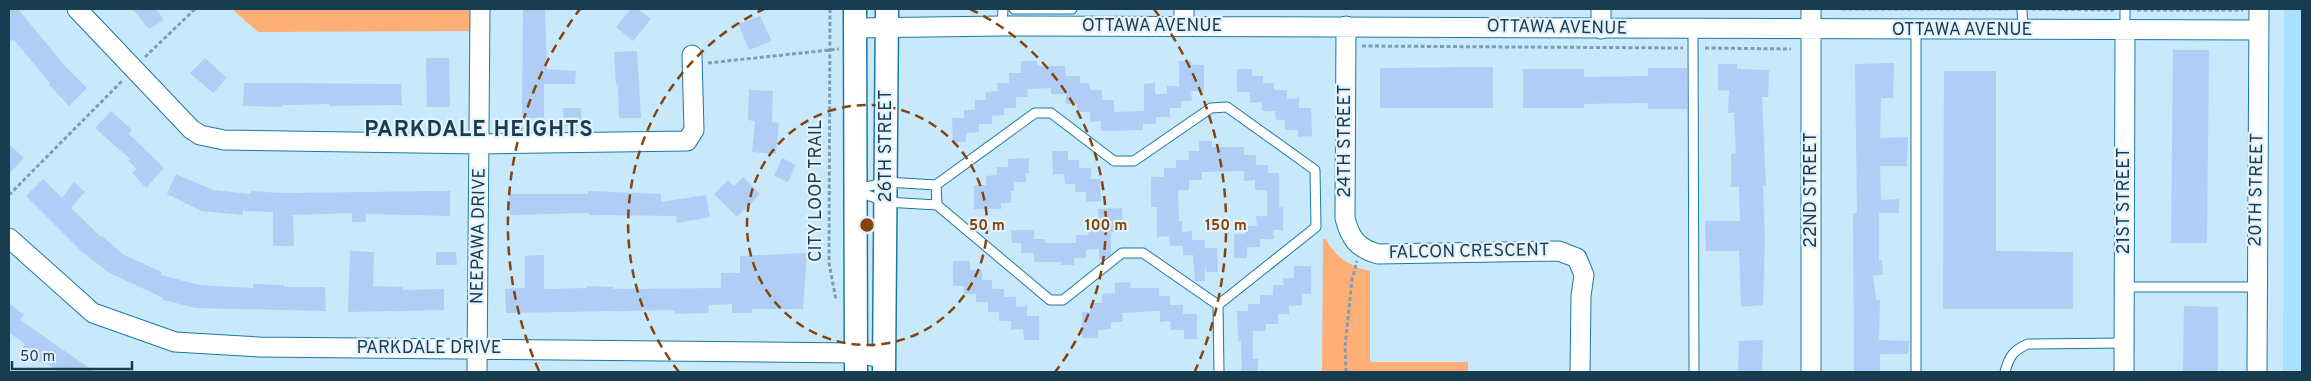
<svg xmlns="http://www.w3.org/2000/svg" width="2311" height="381" font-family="Overpass,sans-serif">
<rect width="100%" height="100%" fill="#c8e8fb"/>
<!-- built -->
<path fill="#abe0ff" d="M2284,9h18v363h-19z"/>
<!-- green -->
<path fill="#feae77" d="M232,9h250l-1,22 -223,1z
M1323,239h3c8,17 26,29 44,32v89l2,2h96v10h-146z"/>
<!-- building -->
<path fill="#b0cef5" d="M9,9h9l48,58 21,21 -18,18 -20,-21 1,-2 -36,-43 -5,1z
M133,9h23l8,11 -15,9z
M523,9h22l2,60 29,2 -1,13h-31v34h-22z
M631,9h7l13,10 -18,22 -17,-14z
M760,16l12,25 -23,9 -11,-26z
M2173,50h36l-2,193h-36z
M637,51l4,67h-22l-1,-34 -2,1 -2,-33z
M205,58l22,20 -14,15 -23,-20z
M426,58h23l1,49h-23z
M1021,61h16v5h28l1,10h14v7h9l1,7h12v10h12v12l30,-1v-27l11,-1v11h12v-8h12v-25h12v4h13v26h-13l1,10h-11v7h-11v9h-14v7h-13v6l-42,1v-10l-11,1v-10h-13v-8h-11v-10h-15v-6l-24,1 1,8h-12v11h-12v7l-12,1v8h-13v8l-13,1v9h-13l-1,-24h12v-8h11v-10h11v-8l12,-1 -1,-8h12v-10h12z
M1894,63l-1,35h-12l-1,40 28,-1 -1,29h-27l1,34 18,-1v14h-20v47h3l1,15h-10l3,25h4l-1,40 30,1 -1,13h-28v18h-26l-1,-159h4l-2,-149z
M1718,64h19v5l32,1 -1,27h-6l4,89h-3l2,55 -2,64 -22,2 -2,-56h-33l-1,-30h35l-1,-34h-8v-33h5l-2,-41h-6l1,-23 -11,1z
M1493,67v41h-113v-40z
M1648,68h39v41h-39v-6l-64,1v4h-61v-39h61v8l64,-1z
M1237,69h15v7h11v7h11v7h13v9l12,-1v10h12l1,28 -14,1v-7h-13v-10h-9l-1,-9h-13v-9l-12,1v-11h-13z
M1944,71h52v180l77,1v57h-130z
M244,83l157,1 1,21 -73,1v-2l-47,1v2l-39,-1z
M749,90l24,1 -1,31 7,1 -3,31 -24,-2 3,-31 -7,-1z
M563,108h18l1,18h-18z
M111,111l21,19 -3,4 35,34 -18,20 -14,-15 5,-4 -9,-8 2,-2 -35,-31z
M1199,141h13v6h32v8h12v10h12v8h11v35l4,-1v23h-10l1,9h-14v8h-13v11h-13v-24h11v-8h12l-1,-10h11v-26h-12v-10l-11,1v-10l-42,1v8h-13v10h-11l1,31h3v11l10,-1v9h13v8h12l1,24h-12l-1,-8v17h-10l-2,-26h-10v-9h-13l-1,-10 -12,1v-30h-6v-30h13v-9h12v-8h13v-9h10z
M9,144l15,14 -15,16z
M1052,151h16v9h11v8h12v11h9l1,22 -15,1v-10h-11v-8h-10l-1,-10h-11z
M782,158l14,7 -8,17 -14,-6z
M1029,158v15h-3v9h-12v9h-3v12h-10v6h-27v-24h12v-9l11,-1v-8h11v-8z
M176,174l37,16 38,4v-3l30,2 169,-2v25l-84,-2v8h-14v-9l-59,2 1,31h-21v-34l-30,-1v4l-42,-4 -34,-17z
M743,177l17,17 -23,23 -23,-23 14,-14 6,6z
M43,179l19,19 12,-16 11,10 -14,16 30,29 1,-1 22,19 38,17 -1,3 38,10 54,3v-4l31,1v2h41l1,24 -130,-3 -33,-8v-2l-55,-26 -26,-20 -56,-56z
M588,191l73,3v8l45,-7 4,22 -33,6 -1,-7 -87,-1v-2l-79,2 -1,-21h79z
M1122,208l1,24h-12v22l-7,5h-5v-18v8l-13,1v8h-12v7h-13v-3h-27v-9h-13v-10h-9l-1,-13h23v9h11v4h31v-8h12v-9h11l-1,-17z
M350,251l24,1 -1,34 30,1v3l41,-1v21l-96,2z
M436,252h20l1,13h-21z
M807,253l-4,56h-51v4h-20v-9l-23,1 -1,8 -33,1v-4l-169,3 -1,-24 20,-1v-32l19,-1v34l43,-1v-2l27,1 -1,2 108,-1v-15h19v-17z
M953,261h17v9h12v10h10v9h12v8h12v10l11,-1v10h12v24h-15l-1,-11 -12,1v-9h-12v-9h-11v-10h-12v-8h-12v-8h-11z
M1294,266h17v28h-9v11l-13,1v8h-11v10h-12v7h-13v28h5v13h-16l-1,-31h-3l-1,-30h11v-7h12v-9h13v-10h11l-1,-7h11z
M1130,282l1,6h28v8h11v9h13v9h14v25h-13v-9h-13l-1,-9 -10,1v-11l-38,2 1,9h-12v7l-13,1v8h-16v-26h8v-9h12v-9l13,-1v-10z
M9,303l15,12 -4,5 75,52h-36l-15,-11 -1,3 -21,-14 3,-6 -15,-11 -1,1z
M2184,306l34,1v65h-35z
M1763,340l-1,32h-24l1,-31z"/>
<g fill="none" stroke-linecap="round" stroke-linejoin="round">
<defs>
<path id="service" d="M1014,9h58
M2022,9l1,20
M1002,26l1,-17
M1916,29v343
M2125,29v-20
M1693,30l1,342
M1227,107l88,63 1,57 -98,78 -75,-52h-21l-59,47h-13l-113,-95 -51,-3 -32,-12 32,-8 50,3 99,-72h16l63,48h20l77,-53z
M936,185l1,20
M2124,287h132
M1218,305l1,67
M2005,372c4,-15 8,-22 23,-28l96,-1"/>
<path id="minor" d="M77,9l114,120 9,6 24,5 256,4 207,-3 7,-11 -2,-75
M1811,9v363
M1184,26v-17
M1346,26l-1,192c5,20 12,30 33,36l181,-3 18,7 7,17 -3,21 -1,76
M855,28l147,-2 1257,4
M1601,29v-20
M9,238l84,75 82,29 84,5 596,6 28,5
M477,372l3,-363
M2124,372l1,-343
M2257,372l2,-363"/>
<path id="tertiary" d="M855,9l1,363
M884,372l3,-363"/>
</defs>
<!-- service casing -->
<use href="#service" stroke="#1d79a4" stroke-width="11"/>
<!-- minor casing -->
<use href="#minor" stroke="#1d79a4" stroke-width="21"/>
<!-- tertiary casing -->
<use href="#tertiary" stroke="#1d79a4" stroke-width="25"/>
<!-- path -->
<path stroke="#7e9fb2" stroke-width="3" stroke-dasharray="4 2.5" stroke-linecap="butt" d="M830,9l-1,254 7,37
M1842,9h168
M2032,9l83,1
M2137,10h106
M1362,46l321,2
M1705,48l86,1
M145,57l50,-48
M708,63l131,-14
M9,195l114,-115
M1346,372l-1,-25 7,-68 5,-18"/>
<!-- service -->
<use href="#service" stroke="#fff" stroke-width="9"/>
<!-- minor -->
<use href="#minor" stroke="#fff" stroke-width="19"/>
<!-- tertiary -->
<use href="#tertiary" stroke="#fff" stroke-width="22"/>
</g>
<!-- distance rings -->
<g fill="none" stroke="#84440b" stroke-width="2.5" stroke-dasharray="9 6">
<circle cx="867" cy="225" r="120"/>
<path d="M679 372A239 239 0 0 1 764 9M970 9A239 239 0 0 1 1055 372"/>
<path d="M539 371A359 359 0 0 1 580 9M1154 9A359 359 0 0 1 1195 371"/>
</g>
<g text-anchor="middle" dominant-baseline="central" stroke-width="4.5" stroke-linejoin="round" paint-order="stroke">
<!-- street labels -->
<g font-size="18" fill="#193d50" stroke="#e3f2fc">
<text x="1152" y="26">OTTAWA AVENUE</text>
<text transform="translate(1557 28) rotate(1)">OTTAWA AVENUE</text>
<text x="1962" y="30">OTTAWA AVENUE</text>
<text transform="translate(1345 141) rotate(-90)">24TH STREET</text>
<text transform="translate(886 146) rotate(-90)">26TH STREET</text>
<text transform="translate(1811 190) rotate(-90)">22ND STREET</text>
<text transform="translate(2257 190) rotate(-89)">20TH STREET</text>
<text transform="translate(816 191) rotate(-90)">CITY LOOP TRAIL</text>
<text transform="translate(2124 201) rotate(-90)">21ST STREET</text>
<text transform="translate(479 236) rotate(-89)">NEEPAWA DRIVE</text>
<text transform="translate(1469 252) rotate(-1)">FALCON CRESCENT</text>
<text x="429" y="348">PARKDALE DRIVE</text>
</g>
<!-- district labels -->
<g font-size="22" font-weight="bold" letter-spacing="1" fill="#193d50" stroke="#e3f2fc">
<text x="479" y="130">PARKDALE HEIGHTS</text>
</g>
</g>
<circle cx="867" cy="225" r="8" fill="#84440b" stroke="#e3f2fc" stroke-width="2.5"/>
<g font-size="15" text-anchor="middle" font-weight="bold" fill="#84440b" stroke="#e3f2fc" stroke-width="4.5" stroke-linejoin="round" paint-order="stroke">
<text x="987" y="230">50 m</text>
<text x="1106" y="230">100 m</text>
<text x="1226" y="230">150 m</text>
</g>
<!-- border -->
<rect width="2311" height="381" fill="none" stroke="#193d50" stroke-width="20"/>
<!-- scale -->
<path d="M12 361v8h120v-8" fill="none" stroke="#193d50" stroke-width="2.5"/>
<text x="20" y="361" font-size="15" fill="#193d50" stroke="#e3f2fc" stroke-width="4" paint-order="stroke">50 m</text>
</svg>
